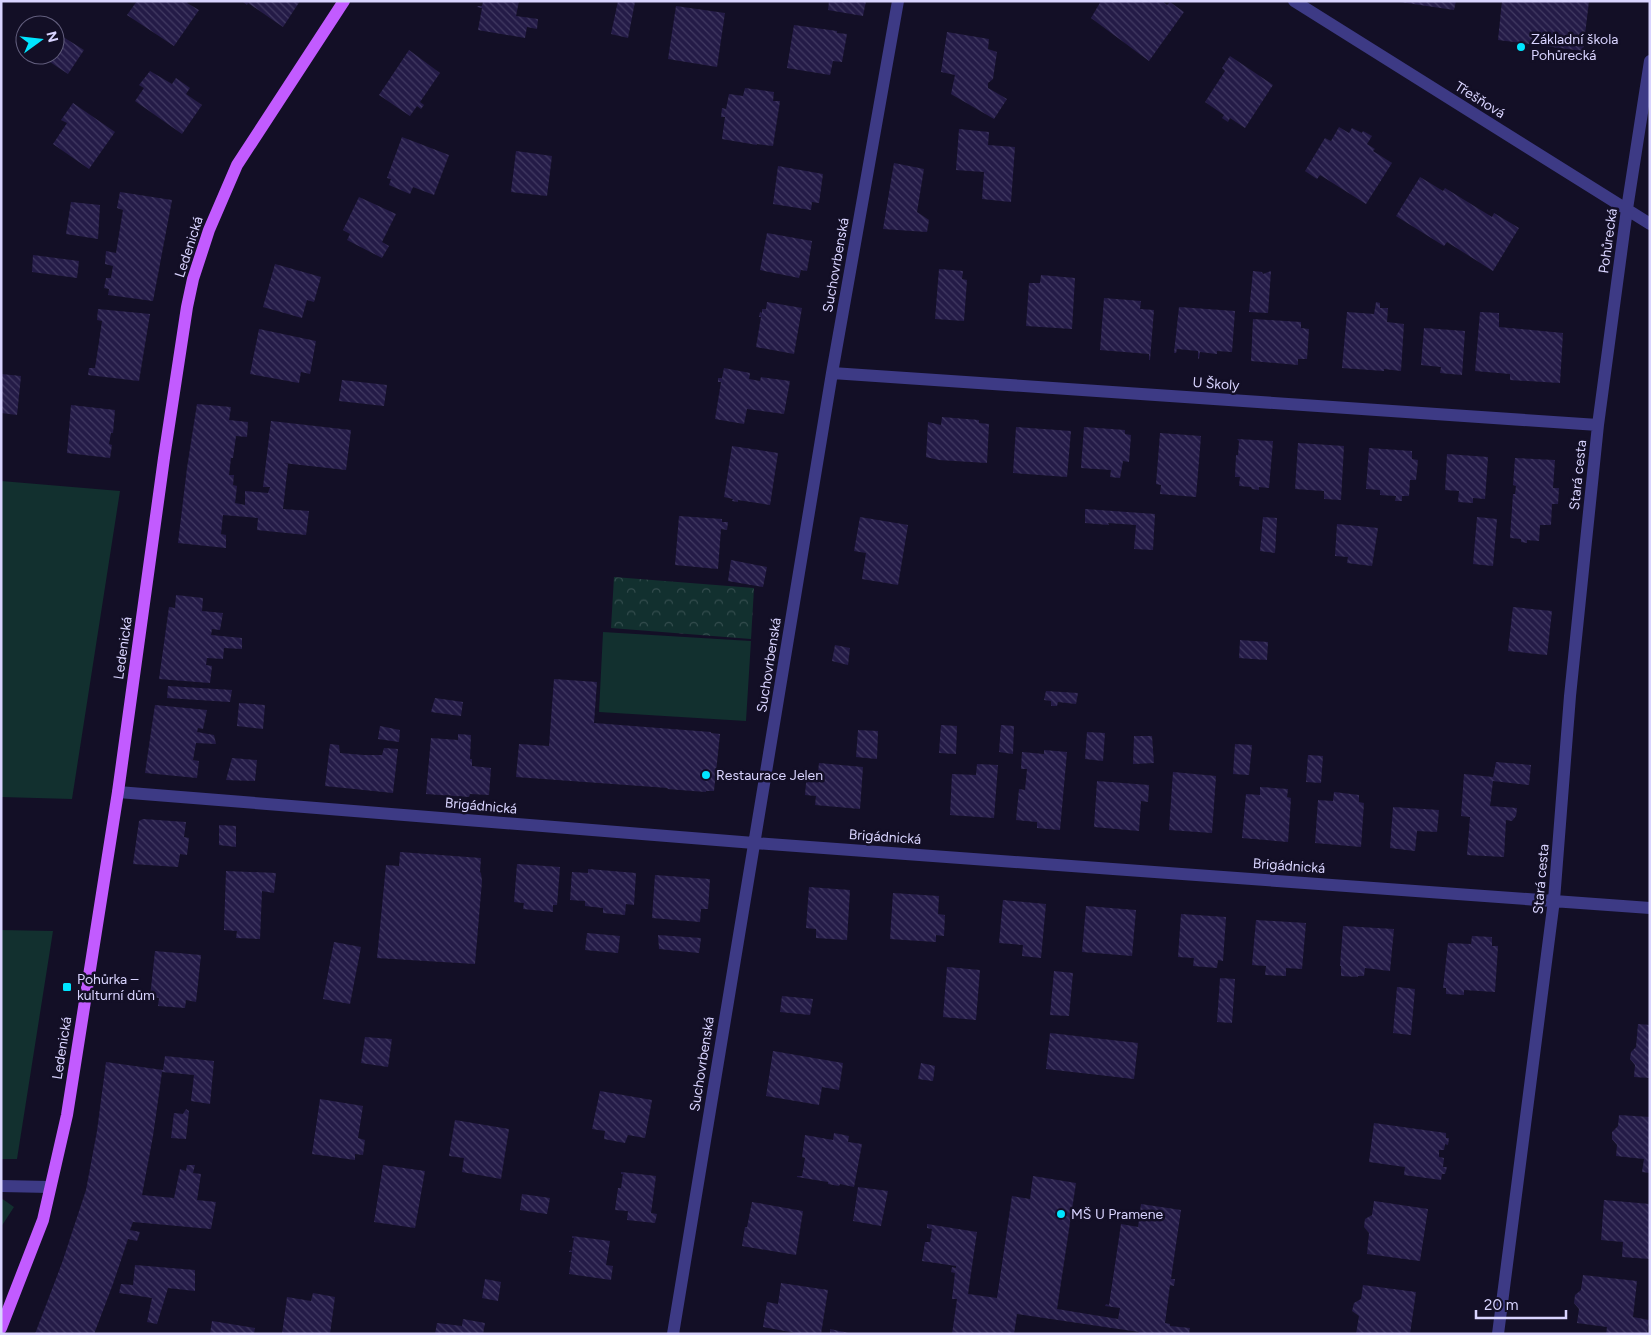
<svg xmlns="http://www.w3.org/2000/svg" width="1651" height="1335" font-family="Figtree,sans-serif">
<defs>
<pattern id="park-crowns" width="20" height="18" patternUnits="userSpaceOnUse" patternTransform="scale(1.25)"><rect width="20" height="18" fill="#12302f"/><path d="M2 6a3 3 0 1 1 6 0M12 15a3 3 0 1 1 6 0" fill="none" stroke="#344d4e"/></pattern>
<pattern id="building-back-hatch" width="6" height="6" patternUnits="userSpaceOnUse" patternTransform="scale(1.25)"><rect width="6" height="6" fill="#241b47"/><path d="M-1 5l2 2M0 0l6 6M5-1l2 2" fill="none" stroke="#433b63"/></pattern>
</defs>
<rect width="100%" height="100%" fill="#130f26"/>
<!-- grass -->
<path fill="#12302f" d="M1,481l119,10 -48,308 -71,-2z
M603,632l148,9 -5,80 -147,-9z
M1,930l52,1 -36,228h-16z
M1,1198l13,9 -13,20z"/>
<!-- park -->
<path fill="url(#park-crowns)" d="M614,577l140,11 -3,51 -140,-11z"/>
<!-- building -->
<path fill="url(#building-back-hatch)" d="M137,1h51l-1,2 12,7 -25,36 -47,-31z
M242,1h58l-17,26 -35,-24 -1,2z
M483,1h36l-3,15 22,3 -1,10 -10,-2 -2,11 -47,-8 4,-22 -5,-1 1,-1h4z
M618,1l17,1 -7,36 -17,-4z
M829,1h37l-3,15 -35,-6z
M1101,1h61l5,4 3,-3 14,10 -35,49 -58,-43z
M1400,1h56l-2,9 -54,-8z
M1502,1h87l-6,50 -85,-11z
M676,6l49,7 -8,54 -49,-8z
M794,25l43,6v2l10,1 -5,28 -9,-1 -3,14 -43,-7z
M947,32l42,7 -1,10 9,3 -4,27 -5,4v5l19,11 -13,20 -43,-25 4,-19 -14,-3z
M60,35l24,15 -16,24 -24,-16 2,-3h9v-13z
M409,50l31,23 -20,29 4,3 -3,4 -4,-3 -7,10 -31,-21z
M1230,56l43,29 -28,43 -15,-10 -2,4 -6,-4 2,-3 -19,-13 20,-31 -3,-3z
M150,71l22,13 4,-6 14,10 -4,6 16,11 -20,29 -47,-33 9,-13 -5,-3z
M745,88l29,4 -1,9h7l-7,45 -16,-2v1l-35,-6 3,-22h-4l1,-9 4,1 3,-15 14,2z
M73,103l42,29 -26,37 -36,-25 14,-21 -6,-3z
M1339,127l10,6 3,-5 10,5 1,-2 9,5 -5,8 8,5 -2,2 19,12 -26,41 -46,-29 -3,4 -12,-8 20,-33 6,3z
M959,129l30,3 -1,13 27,2 -4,55 -29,-3 2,-27 -28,-2z
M402,137l47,18 -15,40 -21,-8 -3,7 -21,-9 2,-6 -4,-1z
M516,151l36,5 -5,40 -36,-4z
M894,163l30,6 -7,43 12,8 -2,12 -44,-3z
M778,166l45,8 -4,29 -7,-1 -1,8 -38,-6z
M1420,177l23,14 2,-3 47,29 2,-4 25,15 -26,43 -46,-29 -3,4 -48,-30z
M120,192l52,8 -19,101 -45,-6 1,-6 -5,-1 2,-10h5l2,-12 -8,-2 1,-13 10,2 7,-43 -6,-2z
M359,197l37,17 -14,28 7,4 -7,12 -35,-18 3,-6 -7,-4z
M71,202l29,3 -2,34 -32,-5z
M767,233l45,8 -5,30 -6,-1 -2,8 -39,-8z
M33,255l46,6 -2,17 -45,-6z
M275,264l46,13 -7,25 -7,-2 -5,18 -39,-11z
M939,269l24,2 -1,8 5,1 -3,41 -29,-2z
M1253,271l9,1 1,2 8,-3 -3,42 -19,-1z
M1041,275l34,3 -3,51 -46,-3 3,-43h11z
M1104,298l37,3 -1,8 14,1 -4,50h-1v-6l-49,-4z
M767,302l35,6 -8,46 -38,-7 5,-30h-2l1,-5 2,1v-4h4z
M1376,302l4,1v5h8l-1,14 17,2 -3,47 -17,-2v2l-42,-3 5,-56 27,2z
M1179,307l56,4 -3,41 -15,-1v3l-17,-2 -1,7 -1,-1v-7l-21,-2 -1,4h-2z
M98,309l52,5 -11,67 -51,-6 1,-7h6l4,-26 3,-21 -5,-1z
M1480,312l19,1v14l64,6 -3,50 -50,-3v-6l-35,-3z
M1253,319l48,3v6l8,1 -2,30h-9v6l-47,-4z
M1424,328l41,3 -3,44 -22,-2 1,-6 -20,-2z
M259,329l57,12 -6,33 -9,-2 -2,11 -49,-9z
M724,368l26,5 -1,6 11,2 1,-4 29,4 -6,33 -37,-5 -3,15 -29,-5 6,-37h-3v-4h4z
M1,374l20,2 -4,39 -16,-2z
M342,380l45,5 -3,21 -45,-5z
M197,404l34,3 -2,13 19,2 -1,15 -11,-1 -3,22h-2l-2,17h5l-1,10 4,1 -2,17 10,2v-14l23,2 2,-6h-7l8,-66 80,9 -5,40 -63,-7 5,1 -5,45 26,2 -3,24 -49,-5 1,-12 -35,-3 -2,19 5,1v13l-48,-5 9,-75z
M71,405l44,5 -2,23h-2l-2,11 3,1 -2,13 -43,-5z
M942,417l37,3v3l10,1 -2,39 -48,-3 -13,-3 2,-35 13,3z
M1016,427l55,4 -4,46 -54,-4z
M1084,427l41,3v4l6,1 -2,27 -6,-1 -3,17 -10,-1 1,-7 -30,-2z
M1160,433l41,3 -5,61 -36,-3 1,-9 -5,-1z
M1237,439l36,2 -4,47 -10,-1v3l-7,-1 -1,-2 -12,-1 1,-9h-5l1,-22h2l1,-14z
M1298,443l46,3 -3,54 -17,-1v-8l-29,-2z
M732,446l46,7 -8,52 -32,-5v2l-6,-1 1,-2 -9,-2z
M1369,448l43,3v8l6,1 -2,20h-6l-1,16h-7v5h-7l1,-5 -16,-1v-5l-14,-1z
M1447,454l41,3 -3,42 -12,-1v5l-15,-1 1,-11 -14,-1z
M1515,458l40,2 -2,28h6l-1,16h-6l-1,21h-11l-1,16 -12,-1v3l-6,-1v-3l-11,-1 3,-44h2l1,-8 -3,-1z
M1085,509l70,5 -2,36 -19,-1 2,-24 -28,-2 1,2 -24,-2z
M679,516l43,3v3h6l-1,8 -6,-1 -3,40 -43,-4z
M860,517l48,8 -10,60 -36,-6 4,-26 -12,-2z
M1263,517l14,1 -2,35 -15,-2z
M1477,517l20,2 -4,47 -20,-2z
M1337,524l41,4 -6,38 -25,-3 1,-6 -13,-1z
M731,560l36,7 -4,20 -35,-6z
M176,595l27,3 -1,13 21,2 -3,17 -8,-1 -1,6 31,3v11l-18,-1 -1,11 -16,-1 -1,7 6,1 -2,17 -51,-4 10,-72 6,1z
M1513,607l39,4 -5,44 -39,-4z
M1240,640l28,2 -1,18 -28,-2z
M835,645l15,3 -2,17 -16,-4z
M554,679l43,3 -3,41 117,9v1l9,1 -6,57h-8v1l-39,-3 1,-1 -152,-11 3,-33 30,2z
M168,686l64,4 -2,12 -63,-4z
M1046,691l32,2 -2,11 -18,-2 -1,4h-6v-5l-7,-1z
M435,698l28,4 -2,14 -30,-4z
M239,703l26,2 -2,24 -26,-3z
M155,705l52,5 -4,19 -5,-1 -1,4 17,3 2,9 -20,-1 -3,17 6,1 -2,17 -52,-5z
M941,725l16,1 -1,28 -17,-1z
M1001,725l13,1 -1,28 -14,-2z
M380,726l20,4 -1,12 -21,-3z
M858,730l20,1 -1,28 -21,-2z
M1087,732l18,1 -2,28 -18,-2z
M458,734l13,1 -1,24h2v7l19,2 -2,27 -19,-1 -1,3 -43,-3 5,-56 27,2z
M1134,736h18l2,27 -21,1z
M330,744l9,1 1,8 24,2h18l2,-7 14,1 -5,44 -68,-7z
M1235,744l17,1 -3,30 -16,-1z
M1044,750l23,2 -7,78 -23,-2v-6l-21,-2 3,-31 6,1 2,-21h-6l1,-17 22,2z
M1308,755l15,1 -2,27 -15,-1z
M232,758l25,2 -2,21 -29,-1z
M1496,762l35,3 -2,20 -36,-4 -3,25 27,2 -1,8 -4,5 -6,-1 -2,37 -37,-2 3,-38 -9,-1 3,-42 29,3z
M819,763l44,4 -3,42 -45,-4 1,-9 -11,-1 2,-24 11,1z
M977,764l21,1 -4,53 -44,-3 2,-41 24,1z
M1173,772l43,4 -4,57 -43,-3z
M1097,781l52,4 -1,17 -7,-1 -2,30 -45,-4z
M1260,787l28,2 -1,8 4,1 -3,44 -46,-4 4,-44 14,1z
M1334,792l25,3v7l5,1 -3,44 -46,-4 3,-43 15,1z
M1393,807l46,3 -2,22 -20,-1 -2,20 -25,-3z
M143,819l43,3 -2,15 5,1 -2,17 -7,-1 -2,13 -45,-3 6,-43z
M219,825l17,1v21l-17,-2z
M400,852l81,6 -1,14 1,1 1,8 -7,83 -98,-6 9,-93 13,1z
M517,864l43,3 -3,38h-4v7l-30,-3 1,-6 -10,-1z
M588,869l48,4 -2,32 -8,-1 -1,11 -22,-2v-5l-18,-2v-5l-15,-1 2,-28 16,1z
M226,871l50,2 -2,20 -12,-2 -2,48 -24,-1 1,-7 -13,-1z
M655,875l55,4 -2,30h-7l-1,13 -48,-4z
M809,887l41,3 -3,50 -31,-2v-9l-10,-1z
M893,893l46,3 -1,18 7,1 -1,21 -8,-1v7l-46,-3z
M1003,900l43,4 -5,54 -19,-2 1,-11 -24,-2z
M1086,906l50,4 -4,46 -50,-4z
M1181,914l45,3 -3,44 -5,-1 -1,8 -24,-2 1,-8 -16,-1z
M1256,920l50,3 -4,46 -16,-1v8l-21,-1 1,-9 -14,-1z
M1343,926l51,3 -4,42 -25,-3 -1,8h-6v1l-17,-1v-10h-1z
M587,933l33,3 -2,17 -33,-3z
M658,935l43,3 -2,15 -40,-4z
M1472,936l20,1v9h6l-3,46 -31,-2v5l-18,-1v-6h-3l5,-45 23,1z
M334,942l27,5 -11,57 -27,-5z
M155,951l46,4 -5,47 -10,-2 -1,8 -27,-2 1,-8 -9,-1z
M947,967l33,3 -4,50 -33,-3z
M1054,971l19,2 -4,43 -19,-1z
M1220,978l15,1 -3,44 -15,-1z
M1397,987l18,2 -4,46 -18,-2z
M782,996l31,3 -3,16 -30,-3z
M1638,1024l12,1v53l-16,-1 1,-12 -5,-6 1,-7 5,-5z
M1050,1033l88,10 -4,36 -88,-10z
M365,1037l27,2 -4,28 -27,-4z
M773,1051l70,12 -4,27 -17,-3 -3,18 -53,-9z
M165,1056l49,5 -4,43 -19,-3 3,-26 -32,-3 -9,64 -11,59 32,3 6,-29 6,2 1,-6h8l-2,8 8,1 -4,26 19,2 -5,27 -78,-7 -3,8 10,2 -3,9 -9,-2 -15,45 -19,50h-59l27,-71 24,-73 11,-59 9,-69 57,8z
M921,1063l14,3 -2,15 -15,-2z
M600,1091l52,9 -7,38 -17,-3 -3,8 -21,-4 1,-8 -13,-2z
M320,1099l43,7 -5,32 7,2 -2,15 -8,-1v6l-43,-6z
M186,1109l3,2 -3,28 -15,-1 3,-25 9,1z
M1619,1115l31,2v56l-8,-1 2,-13 -28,-3 1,-11 -5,-6v-7l6,-6z
M455,1120l54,9 -8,50 -39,-7 2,-14 -15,-2z
M1374,1123l72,10v5h3l-1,7 -3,-1 -1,6h-5v7l5,1 -1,9h4l-2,7h-3l-1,6 -37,-5 1,-8 -36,-5z
M834,1133l15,3 -1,6 14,2 -8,43 -14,-3 -1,2 -11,-2v-2l-31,-5v-1h5l3,-18 -3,-1 3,-22 28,5z
M383,1165l42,6 -10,57 -41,-6z
M621,1172l35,4 -5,37 6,1 -2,9 -28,-3 1,-9 -13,-1 3,-22h3l2,-14h-2z
M1033,1176l43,7 -19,126 61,10 2,-11 -15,-2 1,-2 3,1 12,-81 17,3 3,-23 40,6 -10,69h4l-1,7 -4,-1 -5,38 5,1v2l20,2 -1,6h-51l1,-2 -122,-18 -3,20h-62l5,-35h-5l3,-26 -4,-1 1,-5 4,1v-2l-34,-5 3,-19h5l2,-13 -5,-1v-4l50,8 -9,62 29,4 15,-102 18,3z
M858,1187l30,4 -7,35 -28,-5z
M522,1194l28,4 -3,16 -27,-4z
M1604,1200l46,4v55l-28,-2 1,-15 -22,-2z
M1374,1201l54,8 -8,52 -53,-7 2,-21 -5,-6 1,-8 7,-4z
M752,1202l51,9 -7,44 -54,-9 3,-19h2z
M572,1236l38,5 -4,24 7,1 -2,14 -42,-6 3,-22h-3l1,-2 2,1 2,-13h-2z
M135,1265l60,5v21l-27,-3 -11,36 -10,-2 5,-24 -33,-5 2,-9 12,1z
M1583,1275l54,6 -4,36 16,3 -2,14h-41l1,-7 -30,-4 2,-14 -5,-6 1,-8 6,-5z
M485,1279l16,3 -3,19 -16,-3z
M781,1283l47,7 -7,44h-20l-38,-7 4,-25 11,2z
M1363,1285l53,7 -6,42h-54l3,-18 -7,-5 2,-8 7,-4z
M313,1293l22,4 -5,37h-48l5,-37 24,4z
M463,1319l22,4 -2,11h-48l2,-11 25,3z
M212,1321l43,7 -1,6h-44z
M830,1329l19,4v1h-19z"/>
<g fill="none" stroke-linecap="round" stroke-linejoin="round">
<!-- minor -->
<path stroke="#3d3a85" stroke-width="12" d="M1294,1l356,223
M832,373l766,52
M118,792l636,51 896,65
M1,1186l49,1
M673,1334l159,-961 66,-372
M1498,1334l56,-434 16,-204 28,-271 29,-216 23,-148"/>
<!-- major -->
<path stroke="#c25bff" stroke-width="12" d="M1,1328l42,-108 24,-105 51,-323 46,-334 23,-151 6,-28 16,-49 28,-65 107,-164"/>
</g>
<!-- markers -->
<g fill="#00e5ff" stroke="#130f26" stroke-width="2">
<circle cx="1521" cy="47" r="5"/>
<circle cx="706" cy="775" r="5"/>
<rect x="62" y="982" width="10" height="10" rx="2.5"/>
<circle cx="1061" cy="1214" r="5"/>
</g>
<g text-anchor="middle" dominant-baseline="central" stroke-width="5" stroke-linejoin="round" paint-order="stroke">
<!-- poi labels -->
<g font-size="14" fill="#d9d4ff" stroke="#130f26" text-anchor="start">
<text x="1531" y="39">Základní škola<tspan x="1531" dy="16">Pohůrecká</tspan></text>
<text x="716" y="775">Restaurace Jelen</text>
<text x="77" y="979">Pohůrka –<tspan x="77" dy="16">kulturní dům</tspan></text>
<text x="1071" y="1214">MŠ U Pramene</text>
</g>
<!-- street labels -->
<g font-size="14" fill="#d9d4ff" stroke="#130f26">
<text transform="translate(1480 100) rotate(32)">Třešňová</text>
<text transform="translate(1608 241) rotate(-82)">Pohůrecká</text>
<text transform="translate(189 247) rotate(-72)">Ledenická</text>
<text transform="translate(836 265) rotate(-80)">Suchovrbenská</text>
<text transform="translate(1216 384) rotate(4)">U Školy</text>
<text transform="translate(1578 475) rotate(-84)">Stará cesta</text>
<text transform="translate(123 648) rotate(-82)">Ledenická</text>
<text transform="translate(769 665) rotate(-81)">Suchovrbenská</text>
<text transform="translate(481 806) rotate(5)">Brigádnická</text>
<text transform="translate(885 837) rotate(4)">Brigádnická</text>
<text transform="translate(1289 866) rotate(4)">Brigádnická</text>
<text transform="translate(1541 879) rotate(-85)">Stará cesta</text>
<text transform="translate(62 1048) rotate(-81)">Ledenická</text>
<text transform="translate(702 1064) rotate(-81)">Suchovrbenská</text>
</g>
</g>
<!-- border -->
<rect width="1651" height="1335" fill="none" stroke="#d9d4ff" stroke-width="5"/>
<!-- north arrow -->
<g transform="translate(40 40) rotate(75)"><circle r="24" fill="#130f26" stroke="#625e7d"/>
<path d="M0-4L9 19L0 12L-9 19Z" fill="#00e5ff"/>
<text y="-8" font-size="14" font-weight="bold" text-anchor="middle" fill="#d9d4ff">N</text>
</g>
<!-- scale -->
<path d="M1476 1310v8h90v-8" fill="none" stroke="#d9d4ff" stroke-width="2.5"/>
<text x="1484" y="1310" font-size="15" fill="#d9d4ff" stroke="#130f26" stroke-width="4" paint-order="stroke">20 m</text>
</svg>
